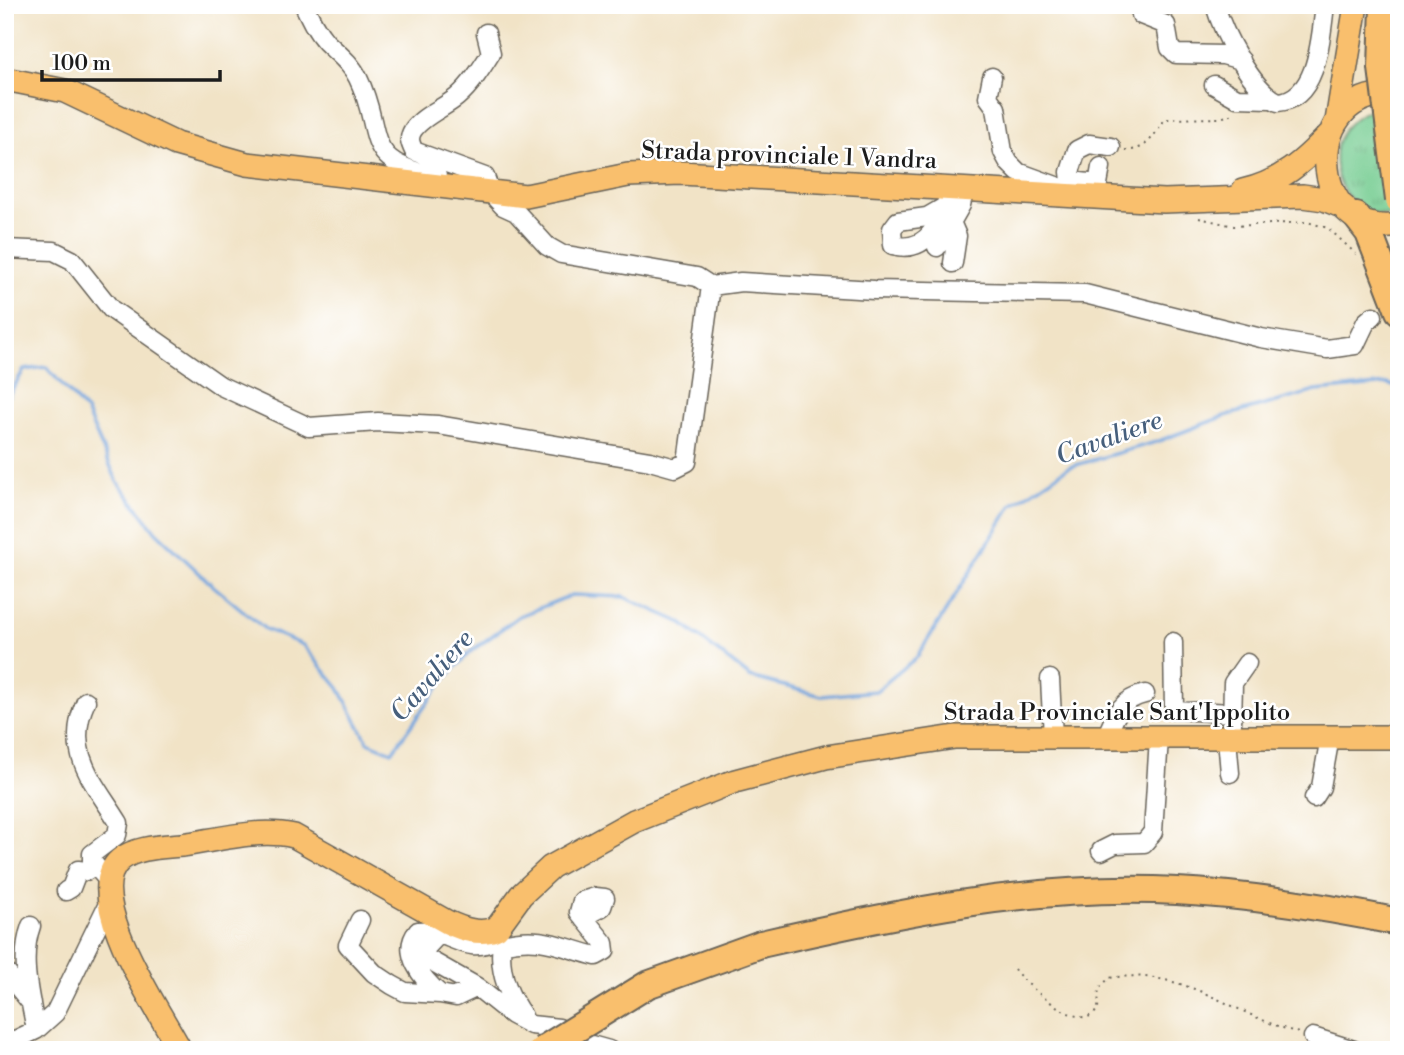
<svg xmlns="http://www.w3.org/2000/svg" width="1404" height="1055" font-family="'Libre Bodoni',serif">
<defs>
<pattern id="grass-tufts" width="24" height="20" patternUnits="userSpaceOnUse" patternTransform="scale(1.75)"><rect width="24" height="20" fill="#75cc91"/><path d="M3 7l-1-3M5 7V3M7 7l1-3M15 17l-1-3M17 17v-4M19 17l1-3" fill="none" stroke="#65af7c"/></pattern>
</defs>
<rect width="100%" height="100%" fill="#fff"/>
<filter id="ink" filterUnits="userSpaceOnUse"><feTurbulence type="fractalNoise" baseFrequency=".0143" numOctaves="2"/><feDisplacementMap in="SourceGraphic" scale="14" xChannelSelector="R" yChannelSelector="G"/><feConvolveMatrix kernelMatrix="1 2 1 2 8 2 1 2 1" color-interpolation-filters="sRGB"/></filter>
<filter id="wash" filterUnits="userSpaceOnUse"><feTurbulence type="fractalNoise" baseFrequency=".00686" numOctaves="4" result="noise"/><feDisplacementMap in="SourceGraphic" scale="28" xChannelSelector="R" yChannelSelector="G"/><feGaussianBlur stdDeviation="1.57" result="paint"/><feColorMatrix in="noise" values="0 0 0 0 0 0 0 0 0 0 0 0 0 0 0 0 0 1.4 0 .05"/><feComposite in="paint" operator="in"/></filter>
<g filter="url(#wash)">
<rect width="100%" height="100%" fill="#f1e3c6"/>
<!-- grass -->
<path fill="url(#grass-tufts)" stroke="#487456" stroke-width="2" d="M1399,104v110c-73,13 -96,-106 0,-110z"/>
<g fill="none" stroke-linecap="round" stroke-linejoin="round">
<!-- stream -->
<path stroke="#70a2db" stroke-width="3.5" d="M5,401l19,-31 22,-3 40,44 31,70 39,51 55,52 54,45 38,16 36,43 29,54 24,10 52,-72 26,-28 49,-36 53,-21 52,2 56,25 70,55 72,19 54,-5 41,-34 95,-152 57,-38 87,-25 69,-26 91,-25 72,-7 11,4"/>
</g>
</g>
<g filter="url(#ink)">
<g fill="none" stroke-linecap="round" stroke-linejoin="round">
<defs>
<path id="minor" d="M304,5c6,13 12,26 22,37 11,11 25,21 32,36 27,54 0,84 79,98
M1148,5l-7,10 25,10 4,23 6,6 47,1 18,5
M1215,5c8,28 37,85 63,97 40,-2 43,-66 47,-97
M486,33l5,20c-10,16 -20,32 -34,44 -13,11 -35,19 -44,33 -5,8 -3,13 1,21l71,26 6,16 12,13 13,6 31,34 14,8 136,23 14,9
M992,77l-4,20 8,11 7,44 6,11 9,9 41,15 2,8
M1214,85l23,13 33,1
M1071,181l-1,-9 7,-22 12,-6 22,3
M1072,193l-1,-12 27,3 3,-17
M946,206l-19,11 -29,4 -6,8 1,16c37,10 49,-28 58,-56
M951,222l6,14 -4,27
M937,247l24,-42 3,-14
M5,249l49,2 18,9 39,49 110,77 88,41 69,-5 60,3 212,36 25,7 12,-6 24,-176 30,-4 133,8 211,4 176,44 66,11 28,-4 11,-23 7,-6
M1173,642l1,68 58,3
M1050,679l3,58
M86,701c-23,51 8,81 33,122l-2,12 -25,19v8l16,18
M1232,724l1,-41 14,-20
M1106,737c9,-21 15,-38 39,-43
M1227,738l3,35
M1314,798l7,-11 9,-50
M1101,851l14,-7 29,-1 9,-11 6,-94
M66,891l5,-3 7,-18 8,1 9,-6
M360,920l-12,25 26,28 18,12 13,7 35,2
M31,926c-12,33 -1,71 5,104
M491,931l11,13c39,-10 58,3 94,12l9,-5 -1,-8 -25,-31 3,-11 13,-4 10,1 -3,9 -19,10
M439,934l-16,17 3,7 51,29
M497,938c-28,21 -50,-10 -79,-7 -18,21 5,49 22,63l16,3 21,-10 35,28 19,10 28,3 25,15 25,7
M502,944c-4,27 6,51 21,72
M5,971l26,32
M1313,1037l41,13
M5,1045l31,-15 19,-17 53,-109"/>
<path id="major" d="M5,79l60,12 111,53 71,20 279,32 102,-21 53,-2 483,28 139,-5 21,3 20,8
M1399,95c-101,-12 -92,147 0,130
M1337,121l19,-116
M1243,191c38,-9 60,-29 86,-56
M180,1050c-19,-37 -101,-155 -60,-190 16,-13 42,-13 62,-15 35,-5 76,-17 112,-9l153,86c15,7 33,14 50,6l24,-33 30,-28 83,-46 101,-40 91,-24 129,-20h444"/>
<path id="highway" d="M1356,216l13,17 30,78
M761,944c135,-31 276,-61 416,-53 74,4 149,16 222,31"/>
</defs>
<!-- minor casing -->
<use href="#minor" stroke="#676258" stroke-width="21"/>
<!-- major casing -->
<use href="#major" stroke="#676258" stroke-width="26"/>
<!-- highway casing -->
<use href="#highway" stroke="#676258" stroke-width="30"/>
<!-- path -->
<path stroke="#676258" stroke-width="2" stroke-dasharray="2 5" stroke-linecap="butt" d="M1125,150c21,2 30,-16 40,-31l55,-1 14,-4
M1199,218l35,8 73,-4 21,6 28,26
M1014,969c10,14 58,56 76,47 4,-1 6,-5 8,-7l1,-20 10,-11c77,-11 121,36 190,55"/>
<!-- minor -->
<use href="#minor" stroke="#fff" stroke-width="18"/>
<!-- major -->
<use href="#major" stroke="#f9bf6d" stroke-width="23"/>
<!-- highway -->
<use href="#highway" stroke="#f9bf6d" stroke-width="26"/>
<defs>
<path id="highway-bridge" d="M1384,5l-2,63 17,132
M542,1050l105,-65 114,-41"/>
</defs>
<!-- highway-bridge casing -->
<use href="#highway-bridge" stroke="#676258" stroke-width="30" stroke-linecap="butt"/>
<!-- highway-bridge -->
<use href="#highway-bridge" stroke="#f9bf6d" stroke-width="26"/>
</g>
</g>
<g text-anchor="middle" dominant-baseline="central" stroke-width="5" stroke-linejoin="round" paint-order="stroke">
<!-- street labels -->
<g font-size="24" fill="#1c1c1c" stroke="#fff">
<text transform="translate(789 156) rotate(2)">Strada provinciale 1 Vandra</text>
<text x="1117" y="713">Strada Provinciale Sant'Ippolito</text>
</g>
<!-- water labels -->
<g font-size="26" font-style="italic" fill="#465f7c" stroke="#fff">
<text transform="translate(1109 438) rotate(-20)">Cavaliere</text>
<text transform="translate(432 676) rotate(-49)">Cavaliere</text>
</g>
</g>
<!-- margin -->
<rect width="1404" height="1055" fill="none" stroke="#fff" stroke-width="28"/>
<!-- scale -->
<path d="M42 70v10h178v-10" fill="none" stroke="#1c1c1c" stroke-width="3.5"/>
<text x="52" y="70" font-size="21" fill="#1c1c1c" stroke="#ffffff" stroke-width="5" paint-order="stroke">100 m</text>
</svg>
